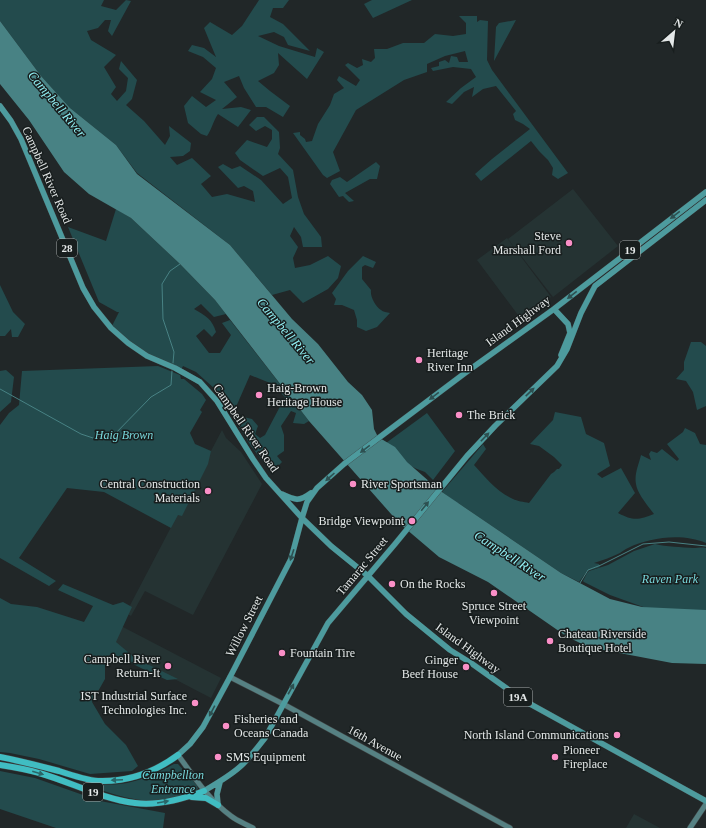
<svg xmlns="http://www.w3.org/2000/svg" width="706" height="828" font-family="Georgia,serif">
<rect width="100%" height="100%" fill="#212728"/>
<!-- built -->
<path fill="#253333" d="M573,189l45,57 -65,51 -45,-58z
M507,238l44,59 -30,22 -44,-59z
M222,430l4,8 15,14 21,32 -69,131 -48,-24 -14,25 -5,-3z
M121,626l100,52 -10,20 -98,-51z
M634,814l26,14h-34z"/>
<!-- green -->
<path fill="#234b4d" d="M0,0h104l-3,6 15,4 10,-10 5,1 -19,35 -4,-5 3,-11h-6l-7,8 -11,3 4,9 25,15 -12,12 12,20 -5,7 6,7 9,-10 2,-13 -9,-9 2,-8 16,19 -5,19 -6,6 18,16 21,24 5,-9 -1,-10 22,17 -1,8 -7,5 -13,1 7,8 15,-7 19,18 -10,8 11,13 15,-3 28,8 -2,-11 -9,-5 -6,2 -20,-21 5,-3 9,5 8,-3 21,14 22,24 9,-6 -4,-21 -8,-9 -17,8 -23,-16 -5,-7 12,-13 20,7 5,-8v-9l-7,-4 -9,5 -7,-6 8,-8h7l15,15 1,16 -2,6 15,16 5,27 6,17 17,23 1,10h-19l-2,-10 -7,-10 -4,9 8,11 -5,11 2,10 15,-3 18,-9 13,10 -3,12 -10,11 -25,14 -13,-13 -18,5 -42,-50 -93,-72 -21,-28 -46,-37 -29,-32 -41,-55z
M259,0h30l-6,8h-10l-3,9 13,7 27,27 -22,-6 -4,-8 -10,-5 -16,4 21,10 36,11 2,-9 7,4 -17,27 -29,-26 1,12 -5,8 -16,8 12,10 20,15 -7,11 -17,-10h-10l-12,-19 -5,-12 -15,6 13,15 -15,12 19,-2 10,3 -13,17 -20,-13c-5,7 -6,15 -11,22l-6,-2 -13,-11 -4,-17 8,-10 14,11 10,-7 -16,-8 12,-13 4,-11 -13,-11 -15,-6 4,-6 12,3 12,9 -12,-29 6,-6 22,13 10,-9z
M372,0h40l-39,18 -9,-14z
M459,16h18v6l3,-2 8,1 -1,39 5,10 76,103 -10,6 -6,-4 1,-7 -5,-8 -9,-9 -8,-10 -50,40 -6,-7 17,-15 38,-30 -7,-5 -8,-4 -2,-6 3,-3 -20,-25 -13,3 -11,8 2,-10 -10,5 -12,12 -6,-2 15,-14 15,-11 -5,-8 -18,-2 -20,4 -2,-3 8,-2v-4l6,-2 4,3 2,-7 6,1 2,5h9l-3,-11 -20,5 -18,8v8l-23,8 -48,30 -23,42 7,19 -13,7 -4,-3 -30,-42 7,-1v3l5,4 1,3 6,-1 6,-17 12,-19 4,-11 10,-6 -7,-8 2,-4 17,10 4,-6 -15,-15 3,-2 9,5 6,-3 -1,-6 9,3 4,-4 -1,-9h13l16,-6h21l11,-9 18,2 13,-2v-11z
M516,20l-22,41 2,-34 3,-4z
M376,162l4,4 -3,13h-7l-25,14 9,8 -5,1 -6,-6 -4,1 -9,-13 2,-4 8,-3 7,5z
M116,209l15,9 49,46 35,36 11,14 -12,3 -13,-13 -7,5c12,7 18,10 22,23l-4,5 -8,-8 -8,7 13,17h11l11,-18 -9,-12 8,-3 79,101 -5,3 -11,-1 3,-10 -5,-2 -10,15 3,9v16l-7,5 5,6 -6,6h-8l-17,-22 -15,-24 3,-6 13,3 6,7 -3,8 5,4 5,-3 20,-38 -15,-14 -20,-8 -18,41 -17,-27 -19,-17 -13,-6 -2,4 -17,-5 -53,-37 8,-16h-2l-18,-10 -31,-75 38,14z
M363,256l13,6 -3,6 -8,-3 -3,2v12l9,11c-1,6 4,16 10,20 2,2 6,2 9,3l-13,14 -11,4 -9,-4v-7l-3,-10 -12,-5h-8l2,-6 -4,-6 16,-22z
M0,285l13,27 12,12 -7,13h-6l-1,-8 -6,7h-5z
M691,342h10l5,4v60l-9,4 -4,-18 -7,-11 -10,-2 8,-9v-8z
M158,366l22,9 1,4h3l18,15 4,6 -6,10 2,2 -12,21 5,11 16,7 -3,13 -26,52 -4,-1 -7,13 -67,-36 -37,-4 -48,70 37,23 -7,5 -49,-28v-133l9,-12 10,-8 3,-34z
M6,370l8,7 -3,25 -11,10v-41z
M555,412l26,5 5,17 18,9 6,23 -13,8 5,4 19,-10 14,25 -17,20c15,8 21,7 36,1 -6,-8 -17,-21 -18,-30 -2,-10 3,-20 5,-29l10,5 -2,-6 2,-3 6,2 5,-4 15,12 2,-2 -12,-15 16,-12 2,-4 10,5 5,11 6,1v98c-23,-10 -56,-6 -78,5 -3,1 -5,3 -8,5 -8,4 -17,7 -26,10l5,1 1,3 -13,4 -8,11 -18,-9 -103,-70h-1l-15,-11 41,-48 3,5 -12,16c11,12 23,27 39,34 4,2 11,3 16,4l22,-29 3,-2 3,-3h2l3,-4 -8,-8 -15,-11 -9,-2 23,-24z
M427,413l28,38 -22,29 -8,-8 -8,-3 -6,-3 -25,-23z
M655,544c11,3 27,3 38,4 5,0 9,-1 13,0v66l-60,-6 -36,-13 -26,-13 -1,-1 4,-8 2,-2 19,-6 26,-14z
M63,584l50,21 10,-3 9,5 -16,35 19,16 43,21 -11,1 -20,-9 -36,-18 -6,10v16l-13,23 13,22 21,21 12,21 -6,5 -42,3 -51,-15 -29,-6 -10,-1v-154l11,6 26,3 47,15 9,-16 -35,-16z
M174,764h4l19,21 1,4c-5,3 -10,4 -15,6 -33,11 -54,4 -86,-6l-1,-2 3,-2c9,-1 19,0 28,-2 19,-4 31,-11 47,-19z
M0,771l35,7 65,23 65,12 -2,15h-107l-56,-19z"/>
<!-- water -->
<path fill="#488284" d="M0,21l41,55 29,32 46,37 21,29 93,71 62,74 26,25 30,38 14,13 10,15 2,19 4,8 17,10 12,15 32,28 122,83 49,26 32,8 64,3v54l-34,-1 -84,-16 -22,-11 -78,-54 -49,-25 -40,-34 -90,-102 -94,-121 -35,-36 -49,-46 -42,-24 -25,-22 -35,-52 -29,-36z"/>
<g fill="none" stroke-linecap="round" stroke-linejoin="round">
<!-- stream -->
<path stroke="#488284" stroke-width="1" d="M173,363l1,-11 -11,-33 -1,-35 8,-13 10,-7
M0,389l81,45 18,6 11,-1 41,-42 20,-12 1,-14
M580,583l8,-13 13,-5 42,-21 26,-2 37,4"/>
<defs>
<path id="secondary" d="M230,677l53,27 227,124
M178,755c16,22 31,45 53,61 6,5 15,8 22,12
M690,828l16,-24"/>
<path id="primary" d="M0,106l11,15 10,18 62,149 11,19 17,21 17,15 19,13 28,12 25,14 17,19 36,58 13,19 36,40 29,28 37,30 38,38 44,36 21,13 52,37 183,101
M554,309l14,15 2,9 -9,22
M282,494c13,6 17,8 29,-1
M178,755l12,-11 13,-17 27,-50 61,-118 11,-41 5,-16 10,-14 27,-24 121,-91 89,-64 152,-117
M204,791c13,-8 28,-16 39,-27 8,-8 15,-17 22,-26l63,-115 67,-79 72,-88 28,-30 62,-60 10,-17 14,-36 14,-27 111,-86
M218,805l-1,-11 3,-12"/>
<path id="highway" d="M0,757c20,4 40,9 59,14 12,4 27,9 39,10 29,1 57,-9 80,-26
M0,765c13,2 26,4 39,8 32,9 63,26 96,30 23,3 48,-4 69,-12
M192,797l14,1 12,7"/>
</defs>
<!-- secondary casing -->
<use href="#secondary" stroke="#3f4444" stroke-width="6"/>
<!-- primary casing -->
<use href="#primary" stroke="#3f4444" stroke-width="6"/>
<!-- highway casing -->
<use href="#highway" stroke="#3f4444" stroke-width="7"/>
<!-- secondary -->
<use href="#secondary" stroke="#568183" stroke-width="5"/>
<!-- primary -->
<use href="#primary" stroke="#4d9b9e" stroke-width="5.5"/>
<!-- highway -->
<use href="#highway" stroke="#40bdc2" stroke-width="6"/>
</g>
<!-- one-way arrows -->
<defs><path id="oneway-solid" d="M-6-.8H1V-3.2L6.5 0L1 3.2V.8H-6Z"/></defs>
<g fill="#2d5051">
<use href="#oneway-solid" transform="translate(675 215) rotate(143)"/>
<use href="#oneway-solid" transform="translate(572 295) rotate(142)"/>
<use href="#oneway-solid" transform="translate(530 392) rotate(-44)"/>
<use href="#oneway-solid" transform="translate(434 396) rotate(143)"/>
<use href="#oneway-solid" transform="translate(485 437) rotate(-46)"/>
<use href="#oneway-solid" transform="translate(365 449) rotate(143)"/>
<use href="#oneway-solid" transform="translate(330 477) rotate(138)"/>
<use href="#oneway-solid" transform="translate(425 506) rotate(-51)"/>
<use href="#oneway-solid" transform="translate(292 555) rotate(108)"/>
<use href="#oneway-solid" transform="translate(291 689) rotate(-61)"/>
<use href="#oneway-solid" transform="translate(212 711) rotate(118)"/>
</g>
<g fill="#2a6668">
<use href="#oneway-solid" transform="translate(38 773) rotate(16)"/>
<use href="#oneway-solid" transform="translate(117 780) rotate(177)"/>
<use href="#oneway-solid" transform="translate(163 802) rotate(-10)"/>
</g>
<!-- markers -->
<g fill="#fa8fc7" stroke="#181e1e" stroke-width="1.5">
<circle cx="569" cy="243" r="4"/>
<circle cx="419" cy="360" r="4"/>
<circle cx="259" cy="395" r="4"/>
<circle cx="459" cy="415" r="4"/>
<circle cx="353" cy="484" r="4"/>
<circle cx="208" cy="491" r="4"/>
<circle cx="412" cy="521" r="4"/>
<circle cx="392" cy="584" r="4"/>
<circle cx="494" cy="593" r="4"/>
<circle cx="550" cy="641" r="4"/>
<circle cx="282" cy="653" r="4"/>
<circle cx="168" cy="666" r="4"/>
<circle cx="466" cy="667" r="4"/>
<circle cx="195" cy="703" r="4"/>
<circle cx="226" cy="726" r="4"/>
<circle cx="617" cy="735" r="4"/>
<circle cx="218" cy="757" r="4"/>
<circle cx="555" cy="757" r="4"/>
</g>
<g text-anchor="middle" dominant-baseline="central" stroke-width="3" stroke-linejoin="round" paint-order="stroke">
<!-- shield labels -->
<g fill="#181e1e" stroke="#a7abab" stroke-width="1">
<rect x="57" y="239" width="20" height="18" rx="3"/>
<rect x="620" y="241" width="20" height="18" rx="3"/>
<rect x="504" y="688" width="28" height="18" rx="3"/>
<rect x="83" y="783" width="20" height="18" rx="3"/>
</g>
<g font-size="11" font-weight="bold" fill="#e4e8e8">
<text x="67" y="248">28</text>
<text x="630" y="250">19</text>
<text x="518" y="697">19A</text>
<text x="93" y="792">19</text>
</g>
<!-- street labels -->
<g font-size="12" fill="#e4e8e8" stroke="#181e1e">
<text transform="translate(47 175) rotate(66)">Campbell River Road</text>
<text transform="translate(518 321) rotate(-36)">Island Highway</text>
<text transform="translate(246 428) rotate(55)">Campbell River Road</text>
<text transform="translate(362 566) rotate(-50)">Tamarac Street</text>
<text transform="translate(244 626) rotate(-63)">Willow Street</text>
<text transform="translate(468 648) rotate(36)">Island Highway</text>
<text transform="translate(375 743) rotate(29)">16th Avenue</text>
</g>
<!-- poi labels -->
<g font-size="12" fill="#e4e8e8" stroke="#181e1e" text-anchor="start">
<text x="561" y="236" text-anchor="end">Steve<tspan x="561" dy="14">Marshall Ford</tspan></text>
<text x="427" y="353">Heritage<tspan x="427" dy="14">River Inn</tspan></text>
<text x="267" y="388">Haig-Brown<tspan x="267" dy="14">Heritage House</tspan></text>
<text x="467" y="415">The Brick</text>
<text x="200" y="484" text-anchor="end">Central Construction<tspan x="200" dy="14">Materials</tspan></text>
<text x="361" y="484">River Sportsman</text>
<text x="404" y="521" text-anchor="end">Bridge Viewpoint</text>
<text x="400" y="584">On the Rocks</text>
<text x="494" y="606" text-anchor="middle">Spruce Street<tspan x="494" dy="14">Viewpoint</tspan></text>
<text x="558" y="634">Chateau Riverside<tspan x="558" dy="14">Boutique Hotel</tspan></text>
<text x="290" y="653">Fountain Tire</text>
<text x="160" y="659" text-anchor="end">Campbell River<tspan x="160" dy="14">Return-It</tspan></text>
<text x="458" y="660" text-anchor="end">Ginger<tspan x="458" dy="14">Beef House</tspan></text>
<text x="187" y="696" text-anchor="end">IST Industrial Surface<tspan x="187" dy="14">Technologies Inc.</tspan></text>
<text x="234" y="719">Fisheries and<tspan x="234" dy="14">Oceans Canada</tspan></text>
<text x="609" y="735" text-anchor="end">North Island Communications</text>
<text x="563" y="750">Pioneer<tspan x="563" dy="14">Fireplace</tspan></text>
<text x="226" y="757">SMS Equipment</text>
</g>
<!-- park labels -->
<g font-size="12" font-style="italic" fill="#78d7db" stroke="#181e1e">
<text x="124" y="435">Haig Brown</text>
<text x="670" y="579">Raven Park</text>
<text x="173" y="775">Campbellton<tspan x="173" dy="14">Entrance</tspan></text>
</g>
<!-- water labels -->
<g font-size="13" font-style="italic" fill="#91f0f4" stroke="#181e1e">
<text transform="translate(57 104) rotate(50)">Campbell River</text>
<text transform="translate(286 331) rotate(50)">Campbell River</text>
<text transform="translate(510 556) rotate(33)">Campbell River</text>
</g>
</g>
<!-- north arrow -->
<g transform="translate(674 32) rotate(28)" stroke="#181e1e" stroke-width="3" paint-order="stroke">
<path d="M0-3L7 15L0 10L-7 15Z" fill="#e4e8e8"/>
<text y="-6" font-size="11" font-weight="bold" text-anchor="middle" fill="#e4e8e8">N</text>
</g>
</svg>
